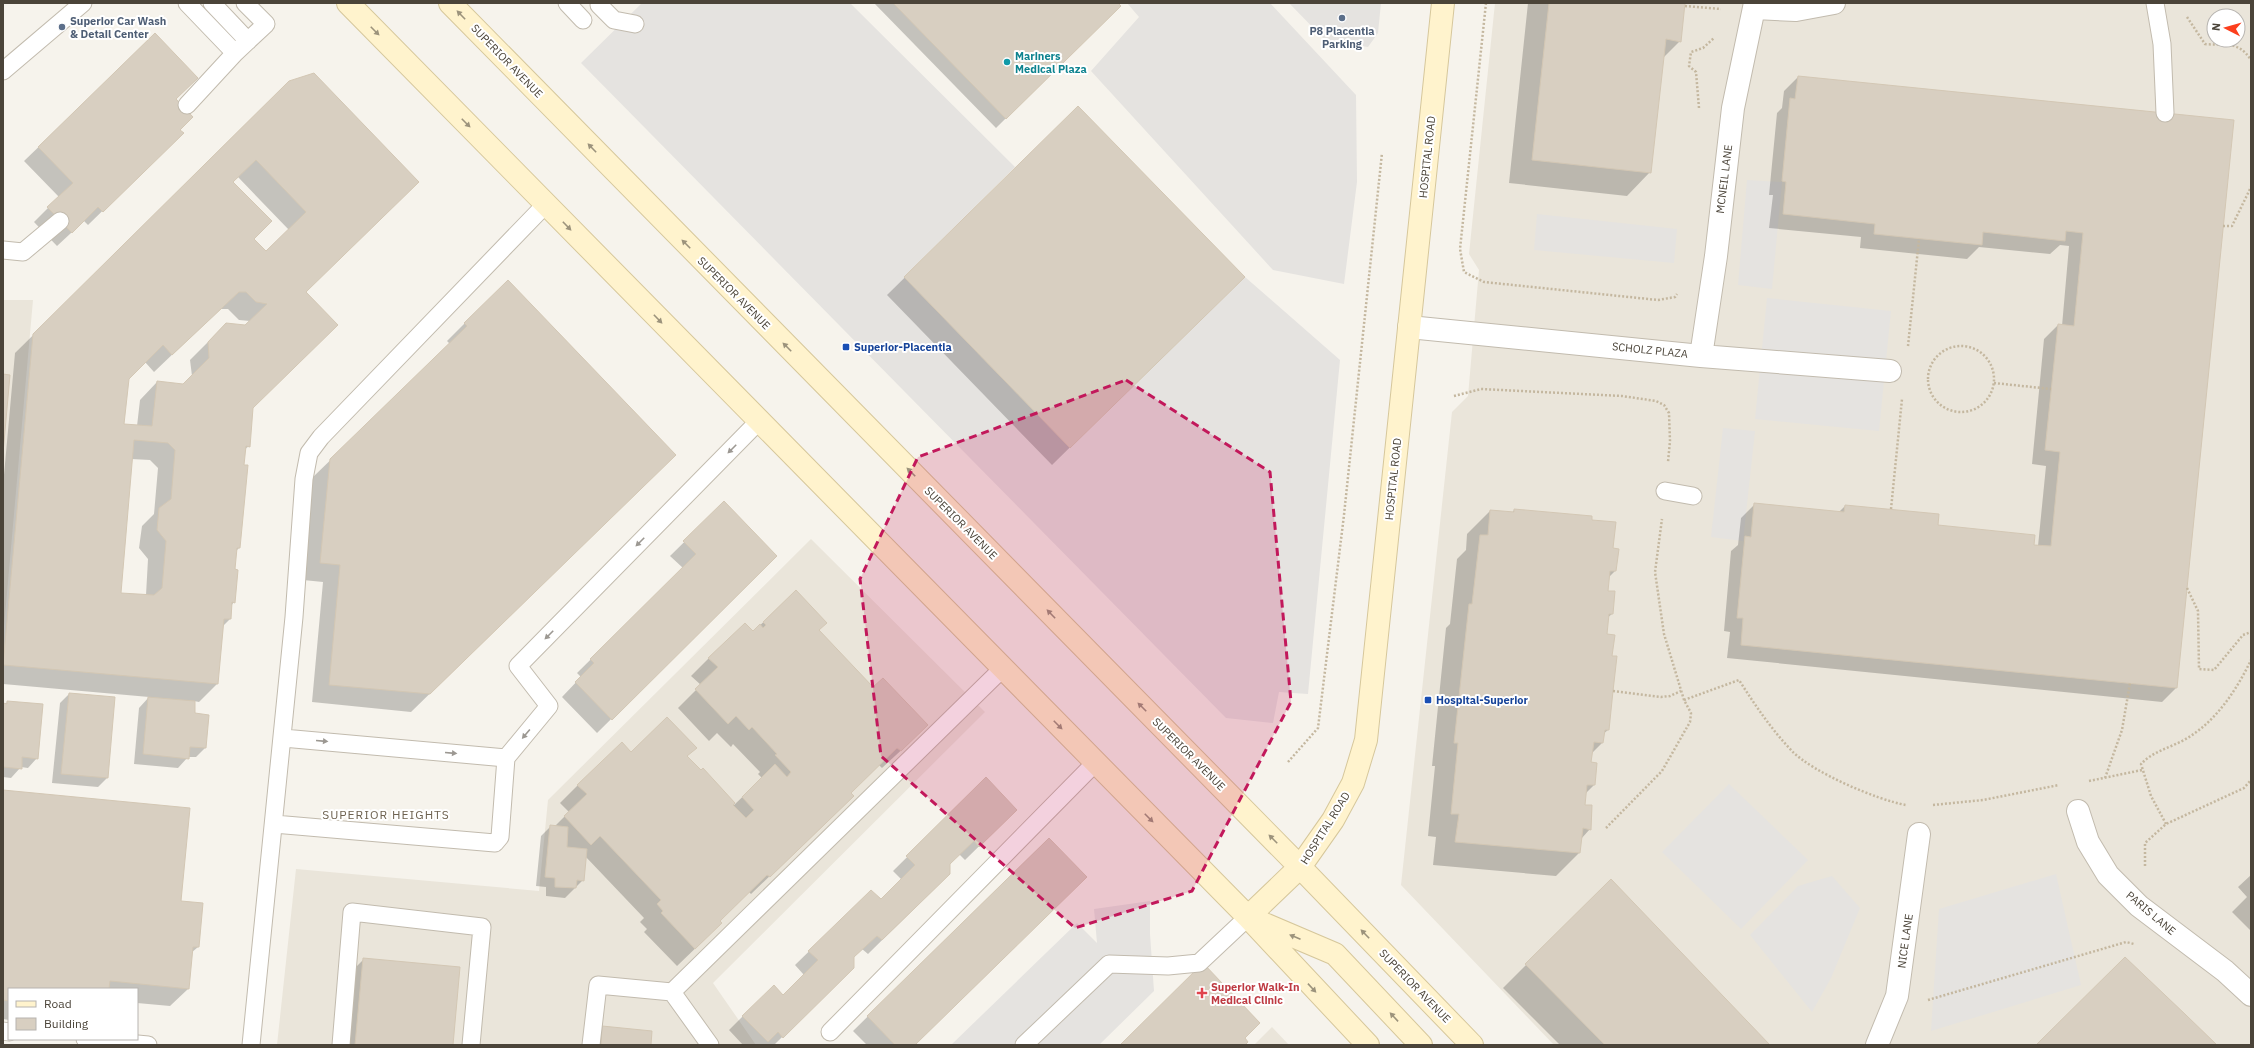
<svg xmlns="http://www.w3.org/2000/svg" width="2254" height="1048" font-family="'IBM Plex Sans',sans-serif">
<rect width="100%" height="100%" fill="#f6f3ec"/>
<!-- residential -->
<path fill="#eae5da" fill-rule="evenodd" d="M1495,3h756v1042h-697l-153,-160 51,-473 16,-16 11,-126 -10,-16zM2214,16h24v24h-24z
M3,300h30l-30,338z
M811,539l174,173 -272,271 43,62h-479l19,-176 243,22 9,-91z
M1272,1027l17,18h-35z"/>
<!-- parking -->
<path fill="#e5e3e0" d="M642,3h208l165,164 -111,110 166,171 175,-171 95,83 -32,334 -29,-2 -6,31 -47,-5 -645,-655z
M1127,3h143l86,92 1,87 -13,102 -71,-14 -182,-199 48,-54z
M1289,3h92l-3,30 -10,14 -42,-6z
M1747,180l35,2 -10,107 -34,-4z
M1537,214l140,15 -3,34 -140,-13z
M1767,298l124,13 -12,120 -124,-12z
M1723,428l32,3 -12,110 -32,-4z
M1729,784l79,76 -67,69 -79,-77z
M2056,874l25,111 -150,46 8,-122z
M1832,876l28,32 -29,70 -19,34 -62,-77 48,-49z
M1150,901v33l4,57 -55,54h-148l126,-122 20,20 -3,-34z"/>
<!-- shadow -->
<path fill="#0003" fill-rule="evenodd" d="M874,3h243l2,3 -123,122z
M1528,3h156l-4,38 -17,17 -13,114 -23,24 -118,-13z
M155,35l20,64 3,31 -10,17 -80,78 -4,-4 -27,25 -23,-24 25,-25 -35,-36z
M313,74l-8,218 -53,116 -3,38 -5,4 -5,98 -3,3 -2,19v32l-3,4 -1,13 -7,7 -6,58 -18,18 -5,-1v13l11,34 -9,9h-8l-10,11 -44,-4 5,-56 10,-11 -146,-13v-198l12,-133 275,-271zM238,177l51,53 -23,23 -13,-14 -21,-57zM220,309h8l11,11 11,1 -4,5 -20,-2 -36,36 2,16 -9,9 -26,-3 -17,18 -3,26 -14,-1 5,-46 17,-17 9,10zM131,459l19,1 8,8 -4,46 -12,12 -3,22 9,11 -2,36 -26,-1z
M1798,77l435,44 -57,567 -14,14 -435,-44 3,-26 -6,-1 7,-80 7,-6 3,-27 14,-14 84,8 6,-6 193,40 8,-80 -14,-2 12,-125 14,-14 4,1 7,-80 -9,-1 -10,9 -71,-7 -12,12 -107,-11 1,-11 -92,-9 4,-33h-4l8,-82 5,-5 2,-17z
M1078,107l148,187 -174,171 -165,-170z
M465,323l192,149 -246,240 -99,-10 11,-120 -20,-2 9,-102 138,-134 -3,-3z
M724,503l52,53 -179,177 -35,-36 19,-20 -4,-4 106,-105 -13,-12z
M1514,510l77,10 21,29 3,22 -7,7 -1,14 5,22 -5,4 -1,17 5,21 -3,74 -5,4 -1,9 -11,11 -1,8 6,2 -2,21 -9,9 -1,12 6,23 -9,10 -2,14 -23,23 -123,-11 3,-28 -8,-1 7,-70h-3l14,-138 4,-4 7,-65 9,-9 1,-16 23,-23 22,2z
M796,591l22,39 91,113 -27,25 -3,-3 -29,28 -15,21 -84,80 -2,-2 -30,29 -16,20 -26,25 -33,-34 3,-3 -7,-7 4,-4 -59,-62 -2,24 -18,18 -19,-2v-9l-10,-1 5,-50 10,-10h4l14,-14 -9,-9 18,-18 53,-32 55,3 47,50 29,-28 -4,-4 2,-2 -27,-28 -2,3 -14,-14 -8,8 -31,-33 23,-23 -10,-9 18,-18 44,-26z
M69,694l38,84 -9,9 -46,-4 8,-80z
M8,702l29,56 -9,10 -7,-1 -10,11 -8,-1v-73z
M986,779l30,31 -51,50 -6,-6 -10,10 -14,24 -67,66 -6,-5 -9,8 -15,25 -64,63h-31l-14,-15 14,-14 40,-20 21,-21 -9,-10 76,-74 10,10 21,-21 -9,-9z
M3,791l177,111 22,2 -4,43 -7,6 -3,36 -18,17 -33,-3v-14h-128v31l-6,-1z
M1048,839l-134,206h-47l-14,-14z
M2251,875v56l-19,-19 15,-15 -9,-10z
M1611,880l157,165h-208l-57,-57z
M364,959l88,86h-112l6,-68z
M603,1027l47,18h-65z"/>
<!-- building -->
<path fill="#d8cfc1" stroke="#d3c7b4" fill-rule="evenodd" d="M893,3h225l3,3 -115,113z
M1549,3h136l-4,39 -15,-3 -15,134 -119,-13z
M155,33l43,45 -22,21 17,18 -13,13 4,3 -81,79 -5,-5 -26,26 -25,-26 26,-24 -35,-36z
M314,73l105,109 -113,110 32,33 -85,83 -3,39 -4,-1 -2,19h4l-8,83h-3l-2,21 3,1 -3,33 -3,-1 -1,17h-7l-6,65 -215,-19 30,-331 256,-253zM256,160l50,52 -40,39 -12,-12 18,-18 -39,-39zM239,292h7l10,10 11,2 -22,21 -19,-2 -18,19 1,16 -26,26 -26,-3 -5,45 -28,-2 5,-45 34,-34 9,10zM134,440l34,3 7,7 -4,49 -12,9 -2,22 9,11 -4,47 -8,7 -33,-2z
M1798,76l436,44 -57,568 -436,-43 2,-27h-6l8,-82 6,1 3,-34 90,9 1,-7 94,9 -1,11 97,10 -1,10 17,1 9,-94 -15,-2 13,-126 16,2 9,-93 -17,-2 -1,10 -82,-9 -1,13 -108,-11 1,-10 -92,-10 3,-32 -4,-1 8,-83 5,1z
M1078,106l167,171 -175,171 -166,-171z
M508,280l168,175 -246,239 -101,-9 11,-120 -20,-2 10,-104 137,-133 -3,-3z
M3,374l7,1 -7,78z
M724,501l53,55 -165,164 -37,-38 19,-19 -4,-4 106,-105 -13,-13z
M1514,509l78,7v4l24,2 -3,26 6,1 -3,22h-6l-2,20h7l-2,23h-4l-2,20 8,1 -3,21h5l-4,35 -4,39h-4l-2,13 -9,-1 -3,20 6,1 -2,22h-8l-2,20h7l-1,25 -8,-2 -3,25 -125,-11 4,-28h-8l7,-71h-4l15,-139h3l8,-69h8l2,-25 24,2z
M796,590l31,33 -8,7 54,57 10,-9 45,47 -27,26 -4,-3 -46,45 3,3 -84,81 -3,-2 -47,46 2,2 -27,26 -34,-36 2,-2 -6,-7 4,-4 -61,-64 -9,9 -27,-29 23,-22 -10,-9 45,-43 9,10 36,-35 30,31 -10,8 14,14 2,-2 32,35 -2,2 13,13 8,-8 -12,-13 33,-33 12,13 4,-5 -16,-17 2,-1 -25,-27 -3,3 -13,-14 -8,8 -33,-35 23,-22 -10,-9 37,-35 8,8 7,-7 3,4 3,-3 -3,-3z
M69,693l46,4 -7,81 -47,-4z
M148,697l47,4v12l14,2 -3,33 -16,-1 -1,12 -46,-5z
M7,701l36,3 -5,55 -16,-2v12l-19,-2v-64l4,1z
M986,777l31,33 -38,37 -5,-6 -24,23v10l-68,66 -5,-4 -23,21v11l-71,70 -5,-6 -10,10 -26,-26 32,-31 9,10 35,-35 -10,-9 63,-61 10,9 34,-34 -9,-9z
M3,790l187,18 -9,93 22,2 -4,44h-6l-4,42 -79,-8 -1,8h-100v12l-6,-1z
M550,825l18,2 -1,20 20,2 -3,32 -7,-1 -1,8 -21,-1v-9l-10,-1z
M1049,838l38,39 -172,168h-20l-28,-29z
M1611,879l159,166h-165l-80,-81z
M2125,957l61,58 31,30h-181z
M363,958l97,9 -7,78h-98z
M1203,963l57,60 -15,15 3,4 -3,3h-125z
M602,1026l50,5 -1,14h-50z"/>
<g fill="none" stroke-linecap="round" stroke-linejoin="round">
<defs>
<path id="lane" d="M187,3l48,50
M212,3l36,38
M567,3l16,17
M2155,3l7,41 3,69
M599,5l15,15 21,4
M3,71l80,-68
M187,105l48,-52 31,-29 -21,-21
M3,250l20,2 37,-31
M1665,491l28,5
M283,738l223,20
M274,824l221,19 5,-6 6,-79 43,-52 -31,-40 241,-245
M672,992l38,53
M3,1031l6,1
M830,1032l265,-269
M85,1039l63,6
M251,1045l43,-428 10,-138 5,-26 12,-16 225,-233
M341,1045l11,-133 130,15 -11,118
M591,1045l7,-60 74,7 330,-323
M1024,1045l85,-81 59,2 31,-3 49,-46"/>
<path id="street" d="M1755,8l41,2 38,-7
M1409,327l292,29 189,15
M1701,356l15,-100 17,-148 22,-105
M2078,811l10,31 20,33 31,31 86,65 26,24
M1877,1045l20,-49 22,-162"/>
<path id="secondary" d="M348,3l900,914 120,128
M450,3l850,864 172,178
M1248,917l52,-50 33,-47 20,-37 13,-43 77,-737
M1255,920l80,34 86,91"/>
</defs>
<!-- lane casing -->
<use href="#lane" stroke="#c2bbae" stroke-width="19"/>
<!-- street casing -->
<use href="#street" stroke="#c2bbae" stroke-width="24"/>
<!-- secondary casing -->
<use href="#secondary" stroke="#d6c79b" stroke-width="24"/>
<!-- path -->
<path stroke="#c4b79f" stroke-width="2.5" stroke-dasharray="2 2" stroke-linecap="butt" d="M1486,3l-26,246 4,23 20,10 174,18 17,-3 2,-3
M1685,6l36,3
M2187,17l18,27c20,2 33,-4 46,16
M1699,108l-3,-36 -7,-6 2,-14 12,-4 11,-10
M2223,226h9l19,-39
M1908,346l11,-107
M1928 379a33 33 0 1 1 66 0a33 33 0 1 1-66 0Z
M1994,383l57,6
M1454,396l27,-7 141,7 34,5 8,4 5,8 1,28 -2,21
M1891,509l11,-110
M2187,588l11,23 1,58 15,1 29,-35 8,-3
M1613,691l48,6 9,-1 11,-5
M1684,700l55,-20c16,25 32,49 53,71 20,21 85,49 114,54
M1288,762l30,-34 26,-213 38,-362
M2105,778l17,-48 8,-47
M2089,781l53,-11
M1933,805l50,-5 76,-15
M2166,824l-15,-28 -10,-32c11,-12 28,-16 43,-24 31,-17 52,-49 67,-80
M1606,828l56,-57 28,-49 1,-9 -7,-13 -20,-66 -9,-62 7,-53
M2145,866v-23l21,-19 78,-36 7,-8
M1928,1000l198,-58 8,2"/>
<!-- lane -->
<use href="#lane" stroke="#fff" stroke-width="17"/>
<!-- street -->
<use href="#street" stroke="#fff" stroke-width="22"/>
<!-- secondary -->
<use href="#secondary" stroke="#fff3cd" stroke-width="22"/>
</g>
<!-- one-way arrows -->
<defs><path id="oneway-solid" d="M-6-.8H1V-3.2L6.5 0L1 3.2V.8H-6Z"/></defs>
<g fill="#9c937c">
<use href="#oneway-solid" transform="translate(461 15) rotate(-134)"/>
<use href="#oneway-solid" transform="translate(375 31) rotate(45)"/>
<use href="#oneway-solid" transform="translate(466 123) rotate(45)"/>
<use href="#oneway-solid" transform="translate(592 148) rotate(-134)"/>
<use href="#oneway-solid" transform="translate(567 226) rotate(46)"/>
<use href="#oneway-solid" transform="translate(686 244) rotate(-135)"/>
<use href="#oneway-solid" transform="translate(658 319) rotate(46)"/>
<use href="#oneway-solid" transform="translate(787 347) rotate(-135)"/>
<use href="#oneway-solid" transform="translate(911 472) rotate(-135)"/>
<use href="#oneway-solid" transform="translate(1051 614) rotate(-134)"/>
<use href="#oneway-solid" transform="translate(1142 707) rotate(-135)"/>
<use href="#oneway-solid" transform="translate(1058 725) rotate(45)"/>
<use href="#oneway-solid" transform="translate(1149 818) rotate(45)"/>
<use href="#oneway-solid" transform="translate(1273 839) rotate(-135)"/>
<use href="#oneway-solid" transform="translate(1365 934) rotate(-134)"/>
<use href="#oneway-solid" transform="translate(1295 937) rotate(-157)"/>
<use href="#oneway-solid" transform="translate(1312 988) rotate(47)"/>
<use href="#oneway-solid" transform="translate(1394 1017) rotate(-133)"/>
</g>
<g fill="#9c9892">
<use href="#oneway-solid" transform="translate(732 449) rotate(135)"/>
<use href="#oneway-solid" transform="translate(640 542) rotate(135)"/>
<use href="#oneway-solid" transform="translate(549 635) rotate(135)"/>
<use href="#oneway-solid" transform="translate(526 734) rotate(130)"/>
<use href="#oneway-solid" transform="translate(322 741) rotate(5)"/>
<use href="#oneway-solid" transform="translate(451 753) rotate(5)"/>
</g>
<!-- marked area -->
<path fill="#c2185b" fill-opacity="0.2" stroke="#c2185b" stroke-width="3" stroke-dasharray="8 5" stroke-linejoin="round" d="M1126,380l144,92 21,230 -99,189 -117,37 -194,-172 -21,-177 58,-122z"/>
<!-- markers -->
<g fill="#5c6f8a" stroke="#fff" stroke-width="1.5">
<circle cx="1342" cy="18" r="4"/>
<circle cx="62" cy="27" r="4"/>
</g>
<circle fill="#0f9aa8" stroke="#fff" stroke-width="1.5" cx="1007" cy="62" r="4"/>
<g fill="#1a4fb4" stroke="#fff" stroke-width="1.5">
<rect x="842" y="343" width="8" height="8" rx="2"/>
<rect x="1424" y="696" width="8" height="8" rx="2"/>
</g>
<path fill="#e0444e" stroke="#fff" stroke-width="1.5" d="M1200 987h4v4h4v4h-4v4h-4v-4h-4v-4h4z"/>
<g text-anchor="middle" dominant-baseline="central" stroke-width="4" stroke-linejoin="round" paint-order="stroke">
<!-- service labels -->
<g font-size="11" font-weight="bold" fill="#4e5e75" stroke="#fff" text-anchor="start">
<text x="70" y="21">Superior Car Wash<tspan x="70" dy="13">&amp; Detail Center</tspan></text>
<text x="1342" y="31" text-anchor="middle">P8 Placentia<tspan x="1342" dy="13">Parking</tspan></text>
</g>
<!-- culture labels -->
<g font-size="11" font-weight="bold" fill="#0d838f" stroke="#fff" text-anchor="start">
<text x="1015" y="56">Mariners<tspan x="1015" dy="13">Medical Plaza</tspan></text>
</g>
<!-- street labels -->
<g font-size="11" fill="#4b4439" stroke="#fff">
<text transform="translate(507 61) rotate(46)">SUPERIOR AVENUE</text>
<text transform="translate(1427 157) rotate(-84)">HOSPITAL ROAD</text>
<text transform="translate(1724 179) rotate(-83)">MCNEIL LANE</text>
<text transform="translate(734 293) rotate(45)">SUPERIOR AVENUE</text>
<text transform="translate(1650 350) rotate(6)">SCHOLZ PLAZA</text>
<text transform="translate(1393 479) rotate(-84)">HOSPITAL ROAD</text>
<text transform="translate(961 523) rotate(45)">SUPERIOR AVENUE</text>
<text transform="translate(1189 754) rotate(45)">SUPERIOR AVENUE</text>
<text transform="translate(1325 828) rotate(-58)">HOSPITAL ROAD</text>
<text transform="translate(2151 913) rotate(40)">PARIS LANE</text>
<text transform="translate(1905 941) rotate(-82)">NICE LANE</text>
<text transform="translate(1415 986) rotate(46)">SUPERIOR AVENUE</text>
</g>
<!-- transit labels -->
<g font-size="11" font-weight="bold" fill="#164399" stroke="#fff" text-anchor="start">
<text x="854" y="347">Superior-Placentia</text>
<text x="1436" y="700">Hospital-Superior</text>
</g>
<!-- health labels -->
<g font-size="11" font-weight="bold" fill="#be3a42" stroke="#fff" text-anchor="start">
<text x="1211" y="987">Superior Walk-In<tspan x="1211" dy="13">Medical Clinic</tspan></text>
</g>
<!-- neighbourhood labels -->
<g font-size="12" letter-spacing="1" fill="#6e6250" stroke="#fff">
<text x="386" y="814">SUPERIOR HEIGHTS</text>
</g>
</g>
<!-- border -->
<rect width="2254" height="1048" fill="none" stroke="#4b4439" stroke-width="8"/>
<!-- legend -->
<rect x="8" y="988" width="130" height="52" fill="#ffffff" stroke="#b7b4b0"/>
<rect x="16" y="1001" width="20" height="6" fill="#fff3cd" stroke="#b7b4b0"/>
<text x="44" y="1008" font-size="12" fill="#4b4439">Road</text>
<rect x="16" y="1018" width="20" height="12" fill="#d8cfc1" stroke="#b7b4b0"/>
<text x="44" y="1028" font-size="12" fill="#4b4439">Building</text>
<!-- north arrow -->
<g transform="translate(2226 28) rotate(276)"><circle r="19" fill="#ffffff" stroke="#b7b4b0"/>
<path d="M0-3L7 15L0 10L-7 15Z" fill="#fc3f1d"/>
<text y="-6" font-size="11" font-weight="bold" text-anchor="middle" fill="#4b4439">N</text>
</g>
</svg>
